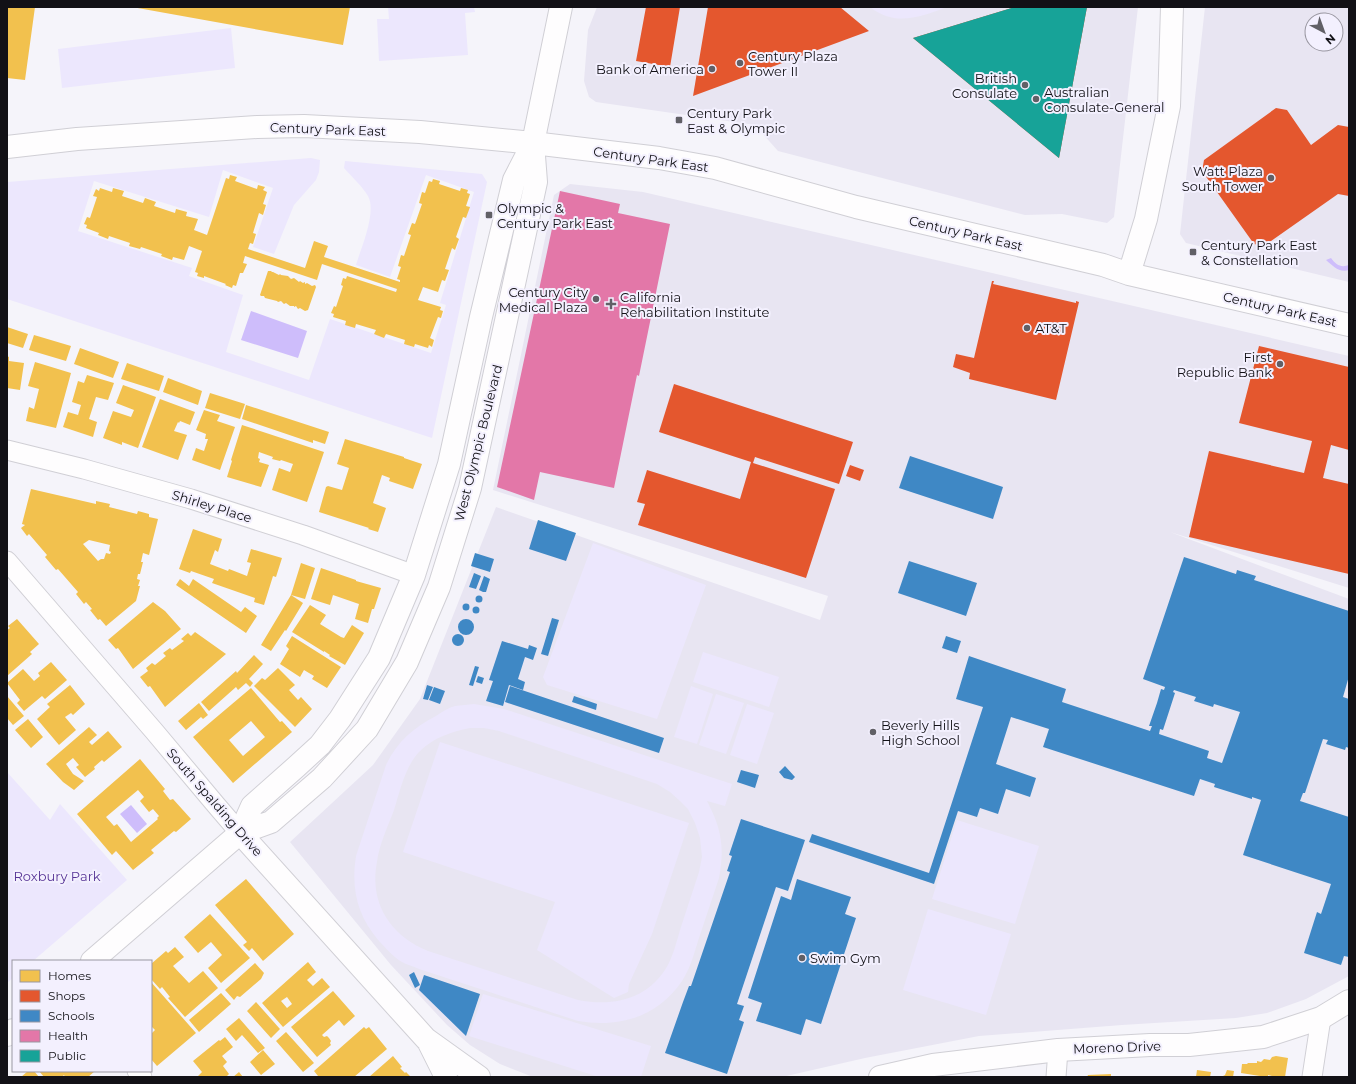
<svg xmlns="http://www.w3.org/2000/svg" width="1356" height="1084" font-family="Montserrat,sans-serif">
<rect width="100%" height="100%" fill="#f5f4fa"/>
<!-- built -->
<path fill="#e8e5f2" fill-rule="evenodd" d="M597,7h541l-24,210 -7,6 -45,-9 -37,1 -247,-64 -23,-26 -159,-23 -7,-5 -5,-16 4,-51z
M1205,7h144v275l-163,-39 -6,-9zM1312,20h24v24h-24z
M570,184l73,8 706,164v232l-179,-56 179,67v377l-43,23 -39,14 -31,5 -114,7 -143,11 -114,22 -83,19h-249l-33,-13 -30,-19 -23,-20 -56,-60 -101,-123 83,-77 47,-66 76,-192 324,113 8,-24 -335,-106 61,-295z"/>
<!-- green -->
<path fill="#ece7fd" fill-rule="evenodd" d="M388,7h86l1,5 -10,1 3,42 -89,6 -2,-42h12z
M870,7h77c-27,10 -52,20 -77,0z
M231,28l4,40 -173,20 -4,-39z
M311,158l9,2 -1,12 -3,8 -22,25 -20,49 -21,-7 20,-59 -50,-18 -14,47 -115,-36 -16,50 114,37 -3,8 54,19 -17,57 83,28 21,-61 101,34 15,-48 -6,-2 34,-111 -48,-17 -36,102 -34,-12c5,-17 21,-53 12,-69 -6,-10 -16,-19 -24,-28l1,-7 137,13 5,8 -55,256 -425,-139v-117z
M593,543l113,42 -49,134 -110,-34 -4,-8z
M703,652l76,25 -10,30 -76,-25z
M691,686l22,8 -16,50 -23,-7z
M716,694l28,9 -18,51 -27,-9z
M474,704l30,5 228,75 -7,22 -18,-5c14,27 18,45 12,77 -7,21 -14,42 -21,63 -4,13 -8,28 -16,40 -24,36 -63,47 -104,40l-159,-52c-6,-3 -12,-4 -17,-7 -9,-5 -16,-14 -23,-21 -22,-26 -28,-52 -23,-85l30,-91c11,-23 27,-37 50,-49 6,-4 12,-8 19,-10 6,-1 13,-1 19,-2zM470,728h14l15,3 158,53 13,8 10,9 8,8 7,14 5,15 2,19 -3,15c-6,18 -12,37 -18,55 -4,13 -7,26 -13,38 -19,34 -54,42 -90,35l-150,-49c-38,-16 -59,-48 -51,-89 2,-17 11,-36 17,-52 6,-19 11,-43 25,-58 15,-15 32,-20 51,-24z
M747,704l27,9 -17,51 -27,-9z
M440,742l249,81 -37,111 -23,50 -1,8 -14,6 -77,-48 18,-48 -152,-50z
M7,772l43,48 10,-16 67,76 -94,81h-20v17l-6,5z
M957,820l82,26 -24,78 -83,-25z
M928,909l83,25 -25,81 -83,-25z
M483,994l168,52 -10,31h-42l-130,-41z"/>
<!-- water -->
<path fill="#cebdfb" d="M1331,258c5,7 10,10 18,7v5c-10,3 -16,-4 -23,-10z
M251,311l56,20 -9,27 -57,-18z
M131,805l16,19 -10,9 -17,-19z"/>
<!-- homes -->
<path fill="#f2c14e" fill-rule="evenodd" d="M7,7h28l-10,73 -18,-2z
M132,7h218l-7,38z
M230,175l7,2 -2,4 22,8 1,-4 7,2 -2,3 4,2 -4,12 3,1 -3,10 -4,-2 -6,20 3,1 -3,10 -3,-1 -2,6 57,19 9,-27 14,5 -4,11 76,25v-2l-3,-1 4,-12 -3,-1 3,-11 3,1 7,-21 -3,-1 4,-11 3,1 7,-20 -3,-1 3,-11 3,1 4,-12 3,1 1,-3 7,2 -1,3 21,7 1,-3 7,2 -1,3 3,1 -4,12 4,1 -4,11 -3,-1 -7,20 3,2 -4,11 -3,-2 -7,21 4,1 -4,11 -3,-1 -4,12 -15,-5 -5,13 23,7 -1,3 3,1 -2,7 -3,-1 -8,21 4,2 -2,7 -3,-2 -1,3 -13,-4 -1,3 -10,-3 1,-4 -19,-6 -2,4 -10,-4 2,-4 -20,-6 -1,4 -10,-3 1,-4 -13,-4 1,-3 -3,-1 3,-7 2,1 7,-21 -2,-1 2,-7 3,1 1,-3 49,16 1,-3 -75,-25 -5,16 -72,-24 -2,7 4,1 -4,9h-3l-4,13 -3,-1 -1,3 -7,-3 1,-1 -22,-8v2l-7,-2 1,-3 -3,-1 7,-21 -13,-5 -5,14 -11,-3 -1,3 -11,-4 1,-2 -21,-7 -1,2 -11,-3 1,-3 -21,-7 -1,3 -10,-4 1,-2 -13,-5 1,-3 -3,-1 3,-7 3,1 7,-21 -4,-1 3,-7 3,2 1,-3 12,4 1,-4 11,3 -2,5 21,7 2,-5 11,4 -2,4 21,7 1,-4 11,3 -1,4 12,3 -4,11 13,5 19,-57 3,1z
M268,271h3l1,1h1l6,3 1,-1 1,1 7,1 3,3 3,-1 5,4 1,-1 3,2 2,-1v2l2,-1 5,3 3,-1 1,2 -8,23 -3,1 -5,-3 -2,1 -2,-3 -2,1v-1h-4l-4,-3 -2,1 -3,-3 -3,1 -1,-1 -12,-3 -1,-2h-3l-1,-1z
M7,327l21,7 -5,14 -16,-5z
M34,335l37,11 -5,15 -37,-11z
M80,348l39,14 -6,16 -39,-14z
M7,356l2,1v4l15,2 -4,27 -13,-2z
M35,362l36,11 -15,55 -30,-7 3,-14 5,2 5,-20 -11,-3z
M127,363l37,13 -5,15 -38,-12z
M87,375l27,8 -6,17 -12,-3 -7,22 8,3 -4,15 -30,-10 5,-15 10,3 3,-10 -9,-3 6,-21 6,2z
M168,378l34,13 -4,14 -35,-13z
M123,385l33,12 -18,51 -16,-6v3l-19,-7 10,-27 18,6 3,-7 -18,-7z
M210,393l35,11 -5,15 -35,-11z
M160,399l35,13 -5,13 -10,-4 -1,2 -1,-1 -4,9 13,4 -9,25 -36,-13z
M246,405l83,27 -4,12 -12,-4v3l-71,-24z
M204,410l16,5 -3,6 18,6 -15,43 -28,-10 4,-12 8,3 4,-12h-3l1,-5 -10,-4z
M242,425l82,27 -17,50 -35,-12 7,-22 11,4 3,-8 -12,-4 -1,1 -8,-2 1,-2 -14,-5 -1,6 2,1 -1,3 10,3 -8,22 -34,-10 5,-16 -1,-1z
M345,439l59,18v1l18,6 -9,25 -24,-8 1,-3 -8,-3 -9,28 13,5 -8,24 -10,-3 1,-1 -50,-16 7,-25 2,-1 14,4 7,-22 -12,-4z
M31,489l65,15v-3l14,3 -1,3 28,7 1,-3 11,3v3l9,2 -9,36 -6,-2 -2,9h2l-3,12h-2l-1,5 3,1 -2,6h2l-4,15 -30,25 -6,-7 -2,1 -8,-10 2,-1 -6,-7 -2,2 -8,-10 2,-2 -20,-23 -2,1 -11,-13 2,-2 -18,-21 -2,2 -6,-8 4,-3 -3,-1zM89,540l21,5 -1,6 2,1 -1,2 -4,-1 -2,6h-3l-3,2 -15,-17z
M193,529l29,10 -4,13 -3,-2 -5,14 18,7 1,-2 18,7 4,-13 -4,-1 4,-13 31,9 -6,19 -3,-1 -9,29 -10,-3 1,-4 -43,-15 2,-4 -23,-8 -1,2 -11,-4z
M301,563l14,5 -10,31 -14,-4z
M321,568l35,12v1l25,7 -7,21h-2l-4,14 -13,-4 4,-15 -3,-1 -23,-8 -3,10 -19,-6z
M180,579l9,7 4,-7 48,33 4,-5 12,9 -11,17 -70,-48z
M291,595l12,8 -17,28 -1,-1 -14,21 -10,-6z
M153,602l12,9 16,18 -48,40 -15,-21 -2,1 -8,-9z
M310,605l16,10 -6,9 21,13 3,1 8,-13 12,8 -19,32 -16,-9 1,-1 -6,-4v1l-32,-20z
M17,619l22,25 -9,8 2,2 -25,22v-46l3,-2 -2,-2z
M195,632l31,22 -61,53 -15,-21 -2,1 -8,-10 8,-6 -2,-3 6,-5 3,2 11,-9 -3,-3 7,-5 2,2 12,-9 -3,-2 7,-6 3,3z
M292,636l49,31 -14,21 -15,-9 2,-3 -10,-6 -4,7 -20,-13 9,-15 -3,-3z
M254,655l9,9 -14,15 4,4 -3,4 -4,-4 -8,7 -2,-3 -27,24 -8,-9 35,-31 1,2z
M51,662l16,18 -22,19 -3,-3 -18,15 -7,-8 3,-3 -13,-17 16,-14 11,12 6,-5 -2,-3z
M278,668l17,17 -6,5 9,10 3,-3 11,12 -17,18 -41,-41 8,-8 3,2z
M70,685l15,19 -12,11 -2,-2 -6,4 11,13 -17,15 -22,-26 13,-12 -3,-3z
M251,688l29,34 2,-1 10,11 -59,51 -40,-46zM251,721l14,16 -22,19 -14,-16z
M7,696l17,20 -11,9 -6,-7z
M199,703l9,12 -5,4 -2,-2 -15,13 -8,-9z
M28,719l15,18 -12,11 -16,-18z
M89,727l8,8 -8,7 3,3 16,-14 14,16 -18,15 -2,-2 -8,7 1,2 -10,8 -9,-10 3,-2 -6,-7 -7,6 7,10 11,7 -10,9 -11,-8 -17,-18z
M140,759l25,30 -2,2 7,9 3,-1 18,20 -15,13 -2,-1 -23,19 3,3 -21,17 -17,-19 -4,4 -35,-41zM138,790l6,7 -4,4 9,11 4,-3 6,7 -2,2 1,1 -27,23 -14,-18 -3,2 -8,-9z
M246,879l48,55 -31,27 -11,-13 -3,3 -6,-6 4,-3 -32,-37z
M210,914l40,44 -29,25 -13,-15 14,-13 -11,-13 -13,11 -14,-16z
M175,947l9,10 -11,9 16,17 14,-12 15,17 -33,29 -17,-19 2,-1 -8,-10 -2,2 -9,-10v-15l15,-13 2,2z
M308,962l8,10 -9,8 6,6 9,-8 8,9 -47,40 -21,-24zM287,997l5,7 -5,4 -6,-7z
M255,963l9,10 -3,6 -21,18 -3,-1 -3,4 -9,-10z
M151,982l45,51 -39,33 -6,-7v-25l4,-4 -4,-4z
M333,991l22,25 -11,10 -5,-6 -17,15 2,2 3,-1 2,2 2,3 -1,2 1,2 -14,12 -26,-30z
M221,993l10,11 -32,28 -10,-12z
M256,1002l24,27 -9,9 -24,-27z
M239,1018l26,30 -7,5 -16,-18 -6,6 -10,-12z
M364,1027l2,2 3,-2 18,22 -33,28h-37l1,-1 -4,-5z
M286,1032l28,31 -11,9 -27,-31z
M225,1037l8,10 -11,9 5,6 -4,4 6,8 -3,3h-29l5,-5 -9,-11 26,-21 1,1z
M263,1050l12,14 -14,11 -11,-13z
M393,1056l9,11 -2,1 5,5 1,-1 5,5h-42z
M1276,1056l12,2 -3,19h-13v-1l-4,-1v2h-8v-1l-19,-3 1,-9h5l1,-1h9v-2l4,1 3,-3 6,1 2,-3z
M1197,1070l14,2 -1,5h-14z
M1227,1070l7,1 -1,6h-12l4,-2z
M28,1071h6l5,6h-18z
M39,1071h56l-7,6h-23l-1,-2 -2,2h-18z
M239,1072l4,5h-10z
M1111,1074v3h-24l1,-2z"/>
<!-- shops -->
<path fill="#e4572e" d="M646,7h34l-10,60 -34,-6z
M708,7h132l29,24 -176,65z
M1015,7h72l-28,151 -146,-120z
M1276,108l11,2 24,35 27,-20 11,2v69l-11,-2 -74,52 -10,-2 -52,-73 2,-11z
M992,281h2l-1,3 83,19v-2l3,1 -23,98 -87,-21 1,-6 -17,-6 3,-13 18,4z
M1259,346l90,21v83l-18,-5 -8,33 26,6v90l-160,-37 20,-86 95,22 8,-32 -73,-18z
M674,384l179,58 -14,42 -84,-27 -2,6 82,26 -29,89 -168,-53 7,-21 -8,-2 10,-32 93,29 11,-37 -92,-30z
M850,465l14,5 -4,11 -14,-5z"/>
<!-- schools -->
<path fill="#3f88c5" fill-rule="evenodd" d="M910,456l93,31 -10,32 -94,-31z
M538,520l38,13 -10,28 -37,-12z
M475,553l19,6 -4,13 -19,-6z
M1184,557l52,17 1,-4 19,6 -2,4 95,31v65l-6,21 6,2v49l-3,-1 -1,3 -19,-6 2,-4 -5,-1 -18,54h-2l-3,8 49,16v140l-5,-1 -3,9 -37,-12 13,-41 4,2 10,-30 -88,-29 18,-55 -9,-3v2l-38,-12 1,-3 -15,-5 -6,17 -151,-49 6,-18 -38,-12 -15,47 40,14 -6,19 -24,-8 -8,25 -18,-6 -3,9 -19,-6 -24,73 -125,-42 3,-8 117,39 54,-166 -27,-8 13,-43 97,33 -4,13 88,29 2,-5h-3l8,-23 4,-14 3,1 1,-3 -22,-8zM1174,690l22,7 -2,4 19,6 1,-3 26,8 -18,51 -15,-5 2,-7 -50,-17 1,-5 3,1 12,-37 -2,-1z
M909,561l68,22 -11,33 -68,-23z
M474,573l7,3 -5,13 -7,-2z
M484,576l6,3 -4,13h-3l-4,-2z
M475.5 599a3.5 3.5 0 1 1 7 0a3.5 3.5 0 1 1-7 0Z
M462.5 607a3.5 3.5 0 1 1 7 0a3.5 3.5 0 1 1-7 0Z
M472.5 610a3.5 3.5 0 1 1 7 0a3.5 3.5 0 1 1-7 0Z
M552,618l7,2 -11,36 -7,-2z
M458 627a8 8 0 1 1 16 0a8 8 0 1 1-16 0Z
M452 640a6 6 0 1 1 12 0a6 6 0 1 1-12 0Z
M946,636l15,5 -4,12 -15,-5z
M502,641l26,8 1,-4 8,3 -4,12 -8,-3 -7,22 7,3 -2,8 -14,-5 -6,21 -17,-5 7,-20 -4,-1z
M475,666l4,1 -6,19 -4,-1z
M478,676l6,2 -2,6 -6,-2z
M427,685l6,2 -5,13 -5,-1z
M510,686l154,52 -5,15 -154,-51z
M434,687l11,4 -5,13 -11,-4z
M574,696l23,8 -1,6 -24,-8z
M785,766l10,11 -3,3 -8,-2 -5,-6z
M741,770l18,5 -4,13 -18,-6z
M741,819l64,21 -17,51 -12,-4 -39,117 7,2 -5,14 5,2 -17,52 -62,-21 18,-51 6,-16h2l39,-114 -3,-1 5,-15 -3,-1z
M797,879l54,18 -6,17 11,4 -35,106 -15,-5 -5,16 -45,-14 6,-18 -14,-5 33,-102 10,4z
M414,972l6,13 -5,3 -6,-13z
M424,975l56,19 -14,42 -47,-46z"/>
<!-- health -->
<path fill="#e377a8" d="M560,191l60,13 -2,9 52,11 -31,152 -2,-1 -23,113 -74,-16 -6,28 -37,-13z"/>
<!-- public -->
<path fill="#17a398" d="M1015,7h72l-28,151 -146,-120z"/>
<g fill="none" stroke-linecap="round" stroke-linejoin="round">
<defs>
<path id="street" d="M7,450l77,19 107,30 112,36 111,40
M7,561l147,170 62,74 24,28
M137,1071l5,6
M1056,1077l2,-27
M1312,1077l9,-59"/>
<path id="secondary" d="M7,147l70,-8 180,-12 47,-1 116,6 113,11 126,15 56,10 141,39 247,58 26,9 220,51
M1129,274l17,-55 23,-113 3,-99
M240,833l186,206 53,38
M429,1043l17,34
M880,1077l53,-12 125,-15 92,-5h39l74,-8 58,-19 28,-17"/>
<path id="primary" d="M240,833l12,-27 44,-39 24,-22 20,-26 39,-61 35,-83 35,-111 32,-147 33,-137 19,-37 28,-136
M92,961l148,-128 31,-11 51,-44 45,-49 40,-67 32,-75 31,-99 66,-306 -3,-39
M7,1035l6,-5"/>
</defs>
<!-- street casing -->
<use href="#street" stroke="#d0cfd5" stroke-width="21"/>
<!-- secondary casing -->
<use href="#secondary" stroke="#d0cfd5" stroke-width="24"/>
<!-- primary casing -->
<use href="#primary" stroke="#d0cfd5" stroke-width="24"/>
<!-- street -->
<use href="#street" stroke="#fefdfe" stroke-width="19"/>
<!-- secondary -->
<use href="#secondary" stroke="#fefdfe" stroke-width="22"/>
<!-- primary -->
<use href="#primary" stroke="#fefdfe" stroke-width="22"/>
</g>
<!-- markers -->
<g fill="#616066" stroke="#f3f0fe" stroke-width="1.5">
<circle cx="740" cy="63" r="4"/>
<circle cx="712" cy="69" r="4"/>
<circle cx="1025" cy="85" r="4"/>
<circle cx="1036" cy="99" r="4"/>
<rect x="675" y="116" width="8" height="8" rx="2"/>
<circle cx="1271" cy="178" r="4"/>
<rect x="485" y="211" width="8" height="8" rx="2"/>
<rect x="1189" y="248" width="8" height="8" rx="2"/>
<circle cx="596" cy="299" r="4"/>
<path d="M609 298h4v4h4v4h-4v4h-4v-4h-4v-4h4z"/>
<circle cx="1027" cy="328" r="4"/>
<circle cx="1280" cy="364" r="4"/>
<circle cx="873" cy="732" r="4"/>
<circle cx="802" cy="958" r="4"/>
</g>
<g text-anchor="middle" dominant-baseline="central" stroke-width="4" stroke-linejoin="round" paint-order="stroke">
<!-- poi labels -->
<g font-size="13" fill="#121116" stroke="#f3f0fe" text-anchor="start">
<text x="748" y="56">Century Plaza<tspan x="748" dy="15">Tower II</tspan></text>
<text x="704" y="69" text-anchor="end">Bank of America</text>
<text x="1017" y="78" text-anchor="end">British<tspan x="1017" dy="15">Consulate</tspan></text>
<text x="1044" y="92">Australian<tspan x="1044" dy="15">Consulate-General</tspan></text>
<text x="687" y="113">Century Park<tspan x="687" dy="15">East &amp; Olympic</tspan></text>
<text x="1263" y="171" text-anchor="end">Watt Plaza<tspan x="1263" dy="15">South Tower</tspan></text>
<text x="497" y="208">Olympic &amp;<tspan x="497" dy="15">Century Park East</tspan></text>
<text x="1201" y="245">Century Park East<tspan x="1201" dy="15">&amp; Constellation</tspan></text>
<text x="588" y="292" text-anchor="end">Century City<tspan x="588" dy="15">Medical Plaza</tspan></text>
<text x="620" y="297">California<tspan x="620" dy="15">Rehabilitation Institute</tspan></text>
<text x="1035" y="328">AT&amp;T</text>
<text x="1272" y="357" text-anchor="end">First<tspan x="1272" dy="15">Republic Bank</tspan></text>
<text x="881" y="725">Beverly Hills<tspan x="881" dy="15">High School</tspan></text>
<text x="810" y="958">Swim Gym</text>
</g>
<!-- street labels -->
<g font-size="13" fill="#121116" stroke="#f3f0fe">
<text transform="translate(328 129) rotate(2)">Century Park East</text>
<text transform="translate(651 159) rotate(8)">Century Park East</text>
<text transform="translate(966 233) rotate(13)">Century Park East</text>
<text transform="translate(1280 309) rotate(13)">Century Park East</text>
<text transform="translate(478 443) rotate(-76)">West Olympic Boulevard</text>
<text transform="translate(212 506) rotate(17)">Shirley Place</text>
<text transform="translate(215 802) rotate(49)">South Spalding Drive</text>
<text transform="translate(1117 1047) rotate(-2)">Moreno Drive</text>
</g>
<!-- park labels -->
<g font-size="13" fill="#573496" stroke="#f3f0fe">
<text x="57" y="876">Roxbury Park</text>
</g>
</g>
<!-- border -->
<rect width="1356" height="1084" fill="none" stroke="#121116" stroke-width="16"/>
<!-- legend -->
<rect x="12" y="960" width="140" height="112" fill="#f3f0fe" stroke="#9997a1"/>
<rect x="20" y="970" width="20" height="12" fill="#f2c14e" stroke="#9997a1"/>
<text x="48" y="980" font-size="12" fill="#121116">Homes</text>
<rect x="20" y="990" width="20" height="12" fill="#e4572e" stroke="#9997a1"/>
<text x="48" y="1000" font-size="12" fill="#121116">Shops</text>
<rect x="20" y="1010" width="20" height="12" fill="#3f88c5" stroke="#9997a1"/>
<text x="48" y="1020" font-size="12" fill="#121116">Schools</text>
<rect x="20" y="1030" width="20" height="12" fill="#e377a8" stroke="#9997a1"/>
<text x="48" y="1040" font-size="12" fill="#121116">Health</text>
<rect x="20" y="1050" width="20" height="12" fill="#17a398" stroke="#9997a1"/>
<text x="48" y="1060" font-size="12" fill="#121116">Public</text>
<!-- north arrow -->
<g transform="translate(1324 32) rotate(139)"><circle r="19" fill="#f3f0fe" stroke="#9997a1"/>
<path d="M0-3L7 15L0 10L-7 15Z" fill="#616066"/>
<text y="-6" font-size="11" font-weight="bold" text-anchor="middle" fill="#121116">N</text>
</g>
</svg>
